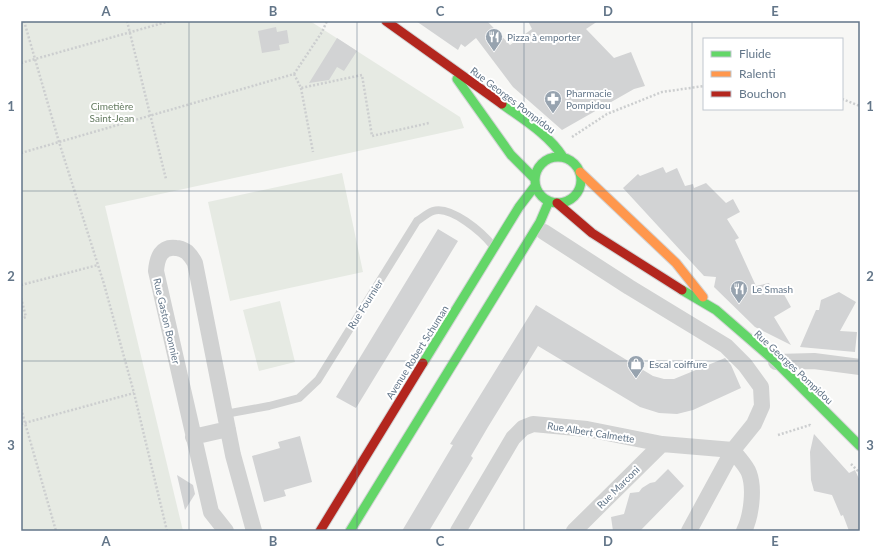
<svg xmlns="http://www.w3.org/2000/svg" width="881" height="552" font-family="Lato,sans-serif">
<rect width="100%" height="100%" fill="#f7f7f5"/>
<!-- green -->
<path fill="#e6eae3" d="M21,21h289l150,96 4,11 -359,78 78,325h-162z
M342,173l21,99 -133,29 -22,-99z
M280,301l15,61 -36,9 -16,-61z"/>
<!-- building -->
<path fill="#d2d3d4" d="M416,21h71l23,24 22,-16 -4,-8h70l-12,8 28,29 17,-6 14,34 -11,3 -72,41 -49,-43 -37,-49 -11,9 -4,-3 -3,6z
M276,27l1,5 10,-2 2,13 -10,2 1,5 -18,3 -4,-22z
M337,38l20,13 -13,20 -7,-4 -8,13 -20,3z
M663,167l3,6 11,-5 8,18 8,-2 1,4 12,-5 20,20 7,-4 7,13 -13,7 12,19 -4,2 21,46 13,-3 4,7 7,-3 11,20 -17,10 17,28 -36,-18 -41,-40 2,-10 -12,-1 -81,-88 15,-14 2,2z
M438,229l20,12 -102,167 -20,-11z
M839,292l17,10 -16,29 17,1 -2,20 -55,-5 16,-37h3l2,-10z
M536,305l117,71 11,3h10l51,-21 6,7 10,23 -48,22 -16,4 -18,-1 -19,-6 -102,-61 -50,81 -17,29 2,2 -44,73h-27l51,-86 -3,-1z
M814,434l35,39 6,-3 5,11v50h-11l-6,-16 -2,1 -9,-21 -18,-4 -3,-11 -1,-28z
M300,436l12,46 -28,8 2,6 -22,6 -12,-46 28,-8 -2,-6z
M668,469l16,17 -44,45h-27l-2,-14 13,-3 6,-21 9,-1 3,-4 8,-5 5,-1z
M177,475l16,10 2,9 -10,16z"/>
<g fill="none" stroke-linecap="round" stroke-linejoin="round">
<defs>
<path id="fast" d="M457,79l54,76 23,23
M502,104c22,16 46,30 61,53
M535 180a23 23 0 1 1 46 0a23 23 0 1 1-46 0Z
M682,290l34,20 60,52 84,84
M423,363l96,-156 16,-21
M350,531l190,-309 9,-21"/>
<path id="slow" d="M580,172l96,91 27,34"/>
<path id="jam" d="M386,21l116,83
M557,203l35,30 90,57
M320,531l103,-168"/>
</defs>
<!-- fast casing -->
<use href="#fast" stroke="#d2d4d5" stroke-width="11"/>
<!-- slow casing -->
<use href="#slow" stroke="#d2d4d5" stroke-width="11"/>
<!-- jam casing -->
<use href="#jam" stroke="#d2d4d5" stroke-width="11"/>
<!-- path -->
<path stroke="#cccecf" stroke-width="2.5" stroke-dasharray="2 2" stroke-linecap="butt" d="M24,21l35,121 45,142 30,109 33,138
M127,21l39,158
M21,63l149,-42
M294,74l7,14 61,-13 10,61 57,-13
M301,88l12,64
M842,99l18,7
M572,137l35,-23 55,-22 42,-6
M21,153l273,-79 28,-42 5,-11
M21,285l77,-20
M21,298l5,19 -5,2
M21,409l35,122
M21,424l113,-31
M778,435l32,-10 1,1
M851,464l9,9"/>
<!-- lane -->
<path stroke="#d1d2d2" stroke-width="8" d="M225,414l44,-8 30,-8 19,-18 99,-159c5,-3 10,-8 16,-10 18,-6 50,22 60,35"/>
<!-- street -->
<path stroke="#d1d2d2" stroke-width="16" d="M776,362l38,-1 46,6
M193,437l35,-8
M226,531l-15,-19 -55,-241c1,-13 5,-25 20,-23 4,0 8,2 11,4 3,3 6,7 8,11l38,192 21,76
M458,531l55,-93 10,-10 10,-4 54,5 75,15 71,6 21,-26 8,-18 -1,-19 -16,-22 -19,-19 -97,-59 -85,-55
M574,531l88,-87
M689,531l44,-81c5,8 13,15 16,23 6,16 2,44 -5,58"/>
<!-- fast -->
<use href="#fast" stroke="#63d668" stroke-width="9"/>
<!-- slow -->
<use href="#slow" stroke="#ff974d" stroke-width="9"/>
<!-- jam -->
<use href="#jam" stroke="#b3261e" stroke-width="9"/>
</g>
<!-- grid -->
<path fill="none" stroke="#637689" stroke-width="1" stroke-opacity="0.55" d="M189,21v510M357,21v510M524,21v510M692,21v510M21,191h839M21,361h839"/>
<!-- icons -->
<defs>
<symbol id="restaurant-pin" viewBox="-11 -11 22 30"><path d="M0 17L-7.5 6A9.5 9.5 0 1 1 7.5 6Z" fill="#97a3af" stroke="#fff"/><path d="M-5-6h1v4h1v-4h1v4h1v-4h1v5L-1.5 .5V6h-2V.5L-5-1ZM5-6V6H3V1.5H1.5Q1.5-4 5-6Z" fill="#fff"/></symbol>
<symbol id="pharmacy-pin" viewBox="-11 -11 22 30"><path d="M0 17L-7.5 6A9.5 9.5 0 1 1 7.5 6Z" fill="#97a3af" stroke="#fff"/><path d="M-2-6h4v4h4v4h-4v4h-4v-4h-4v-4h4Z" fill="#fff"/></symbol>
<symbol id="shop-pin" viewBox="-11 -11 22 30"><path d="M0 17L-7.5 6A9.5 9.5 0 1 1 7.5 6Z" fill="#97a3af" stroke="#fff"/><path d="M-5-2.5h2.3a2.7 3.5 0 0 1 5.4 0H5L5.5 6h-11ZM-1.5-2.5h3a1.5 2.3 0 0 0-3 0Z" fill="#fff"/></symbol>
</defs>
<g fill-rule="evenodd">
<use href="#restaurant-pin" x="484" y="27" width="20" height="27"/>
<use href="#pharmacy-pin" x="543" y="89" width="20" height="27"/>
<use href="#restaurant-pin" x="729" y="279" width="20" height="27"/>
<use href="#shop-pin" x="626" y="354" width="20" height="27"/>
</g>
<g text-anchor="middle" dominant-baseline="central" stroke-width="4" stroke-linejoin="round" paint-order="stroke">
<!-- poi labels -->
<g font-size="10" fill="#637689" stroke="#fff" text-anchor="start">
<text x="507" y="37">Pizza à emporter</text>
<text x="566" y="93">Pharmacie<tspan x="566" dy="12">Pompidou</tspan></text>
<text x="752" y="289">Le Smash</text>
<text x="649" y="364">Escal coiffure</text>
</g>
<!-- street labels -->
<g font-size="10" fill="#637689" stroke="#fff">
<text transform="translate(513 100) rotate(37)">Rue Georges Pompidou</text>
<text transform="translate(365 304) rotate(-58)">Rue Fournier</text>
<text transform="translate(167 321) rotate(77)">Rue Gaston Bonnier</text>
<text transform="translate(417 352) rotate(-58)">Avenue Robert Schuman</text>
<text transform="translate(794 367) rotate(43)">Rue Georges Pompidou</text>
<text transform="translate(591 432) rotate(9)">Rue Albert Calmette</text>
<text transform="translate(618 487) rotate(-45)">Rue Marconi</text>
</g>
<!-- park labels -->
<g font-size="10" fill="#637a5f" stroke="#fff">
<text x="112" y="106">Cimetière<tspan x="112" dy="12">Saint-Jean</tspan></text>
</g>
</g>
<!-- border -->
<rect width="881" height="552" fill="none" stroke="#ffffff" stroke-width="44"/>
<!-- legend -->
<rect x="703" y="38" width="140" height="72" fill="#ffffff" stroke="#c1c8d0"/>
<rect x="711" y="51" width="20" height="6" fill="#63d668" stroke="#c1c8d0"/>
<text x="739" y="58" font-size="12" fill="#637689">Fluide</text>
<rect x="711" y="71" width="20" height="6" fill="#ff974d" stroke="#c1c8d0"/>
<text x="739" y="78" font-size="12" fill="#637689">Ralenti</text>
<rect x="711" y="91" width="20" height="6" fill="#b3261e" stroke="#c1c8d0"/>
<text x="739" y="98" font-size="12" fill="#637689">Bouchon</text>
<rect x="22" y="22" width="837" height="508" fill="none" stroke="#637689" stroke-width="1.5"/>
<g font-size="13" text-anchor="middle" font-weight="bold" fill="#637689">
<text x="106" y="16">A</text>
<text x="273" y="16">B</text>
<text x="440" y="16">C</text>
<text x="608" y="16">D</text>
<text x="775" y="16">E</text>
<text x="11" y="111">1</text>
<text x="870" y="111">1</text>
<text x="11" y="281">2</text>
<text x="870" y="281">2</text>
<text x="11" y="450">3</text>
<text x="870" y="450">3</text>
<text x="106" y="546">A</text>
<text x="273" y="546">B</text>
<text x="440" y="546">C</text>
<text x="608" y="546">D</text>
<text x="775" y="546">E</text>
</g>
</svg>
